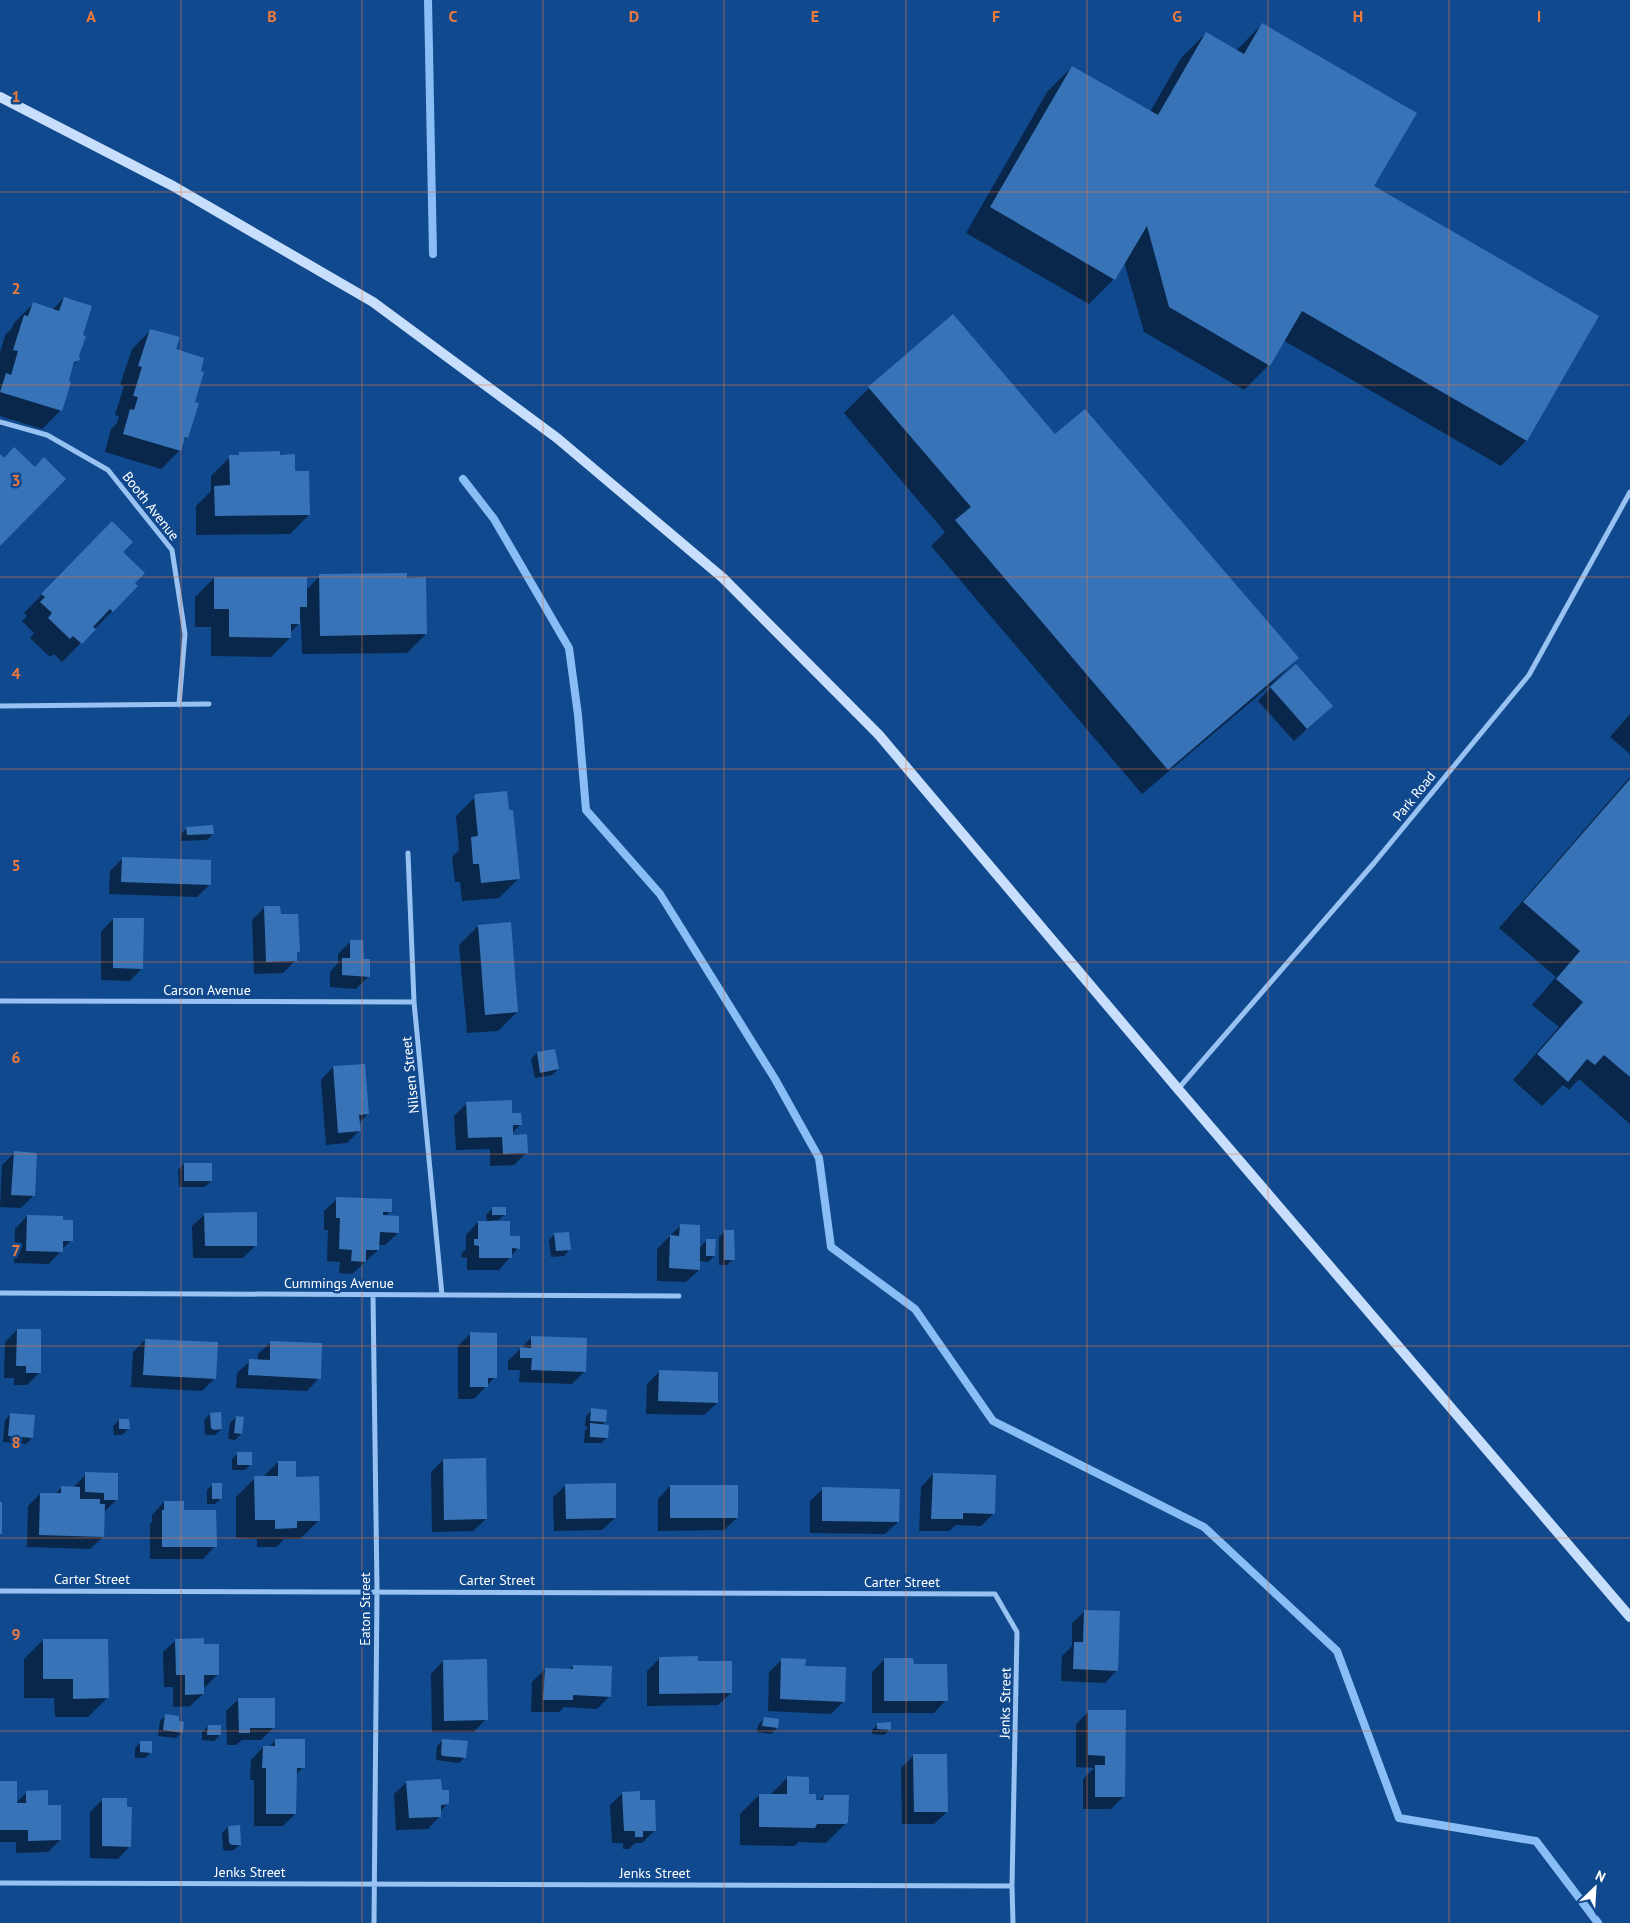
<svg xmlns="http://www.w3.org/2000/svg" width="1630" height="1923" font-family="'PT Sans',sans-serif">
<rect width="100%" height="100%" fill="#10498d"/>
<!-- shadow -->
<path fill="#0007" d="M1262,24l110,163 225,130 -71,124 -25,25 -218,-126 -14,25 -25,25 -100,-58 -20,-70 -10,17 -25,25 -123,-71 81,-141 25,-25 78,45 31,-54 25,-25 30,18z
M64,298l15,61 -8,8 -10,43 -19,19 -42,-13v-63l5,-18 7,-7 2,-5 19,-19 19,6z
M953,316l102,119 243,223 -26,26 -130,110 -211,-248 14,-14 -101,-119 25,-25z
M151,330l24,20 18,53 -6,34 -4,5 -3,8 -19,19 -56,-17 6,-23 6,-6 2,-7 -4,-1 9,-29 -4,-1 12,-36z
M240,453l39,3 15,16 15,43 -19,19 -94,1v-29l15,-15v-15l19,-19h6z
M93,542l28,10 12,31 4,3 -75,76 -8,-8 -4,3 -20,-19 4,-5 -12,-12 5,-5 -3,-3z
M320,576l86,3 20,55 -19,19 -105,1 -1,-33 -11,12v5l-19,19 -60,-1v-29h-16v-30l19,-19 92,12z
M1272,686l60,20 -38,35 -36,-40z
M1630,714v40l-20,-17z
M1630,777v347l-51,-45 -10,11 -6,-5 -21,21 -29,-26 46,-53 -27,-22 24,-28 -57,-49z
M477,795l41,84 -19,19 -37,3 -2,-19h-5l-3,-25 7,-7 -3,-34z
M187,828l26,6 -6,6 -26,1v-7z
M123,858l86,27 -12,12 -88,-3 1,-23z
M264,908l34,43 -2,3v6l-13,13 -29,1 -2,-54z
M113,919l29,49 -12,13 -29,-1v-48z
M478,926l39,86 -19,19 -31,2 -8,-88z
M351,941l11,19 7,16 -13,13 -26,-2v-15l8,-9v-9z
M537,1053l21,16 -6,6 -17,3 -4,-19z
M333,1067l35,47 -9,9v8l-12,12 -21,2 -5,-65z
M467,1103l44,11 10,10 -9,9v3l15,16 -13,13 -24,1v-17l-34,1 -2,-34z
M14,1153l19,43 -12,12 -21,-1 2,-42z
M184,1164l27,17 -6,6h-26l-1,-17z
M337,1199l53,12 -5,6 13,16 -13,12h-7v5l-26,24 -13,-1 1,-11 -13,-1 1,-31h-4v-19z
M492,1209l13,5 -6,6h-7v2l26,26 -19,22h-32v-12l-6,-1 1,-4 4,-4v-14l12,-13h9l-1,-7z
M205,1214l51,31 -13,13h-50l-1,-32z
M27,1216l44,24 -22,24 -35,-1 1,-34z
M680,1226l19,22 8,-8 7,16 -6,6 -9,-1v9l-13,12 -29,-1v-32z
M725,1231l8,28 -6,6h-8v-28z
M555,1234l14,16 -5,6 -13,1 -2,-17z
M17,1330l22,43 -12,12h-13v-7h-10l1,-36z
M471,1333l24,44 -21,22h-16v-53z
M532,1337l53,34 -13,13 -53,-2 1,-12h-12v-9z
M145,1340l70,38 -13,13 -71,-4 2,-35z
M271,1342l48,36 -12,13 -71,-3 1,-15 13,-12h8v-7z
M659,1372l58,31 -13,12 -58,-1 1,-30z
M592,1410l13,12 -3,3 5,13 -6,5h-17l1,-13 3,-3 -3,-1 1,-10z
M11,1414l21,24 -6,6 -23,-2 2,-22z
M210,1414l11,15 -6,6h-8l-2,-1 -1,-14z
M236,1417l5,17 -6,6 -7,-1 2,-16z
M119,1420l9,9 -6,6h-8l-1,-9z
M238,1453l13,11 -6,6h-13v-11z
M443,1460l43,59 -13,12 -41,1 -1,-60z
M278,1462l17,16 24,42 -19,19h-16l-7,8h-20v-8l-21,-1v-41l19,-19h7z
M86,1474l30,26 -13,13v24l-13,12 -63,-2 1,-41 12,-12h15l7,-7 11,1z
M933,1474l61,39 -13,13 -25,-1 -7,6h-30l2,-44z
M213,1484l8,14 -6,6h-8v-14z
M566,1485l49,33 -13,12 -48,1 -1,-34z
M670,1486l67,32 -13,12 -66,1v-32z
M823,1489l75,33 -13,12 -75,-1v-32z
M164,1502l19,10 32,34 -12,13h-53v-35l2,-2v-7z
M1085,1611l32,59 -12,13 -44,-2 1,-25 10,-10v-23z
M43,1640l64,58 -19,19h-33l-1,-19h-30v-39z
M176,1640l27,5 15,29 -13,13h-2v7l-13,12 -17,1v-20h-9l-1,-35z
M660,1658l37,4 34,31 -13,12 -71,1v-35z
M885,1659l27,7 34,34 -12,13h-62v-41z
M782,1660l22,7 40,34 -13,13 -63,-3 1,-39z
M443,1661l43,58 -12,13h-42l-1,-58z
M573,1666l37,30 -13,13 -33,-2 -5,5h-28l1,-30 13,-13 24,1z
M239,1699l35,28 -13,13h-19l-6,5h-9l-1,-34z
M1089,1711l35,85 -13,13h-28v-30l11,-11 -18,-1v-43z
M166,1715l11,7 5,10 -6,6 -18,-2 2,-15z
M764,1719l13,9 -6,6 -14,-2 1,-7z
M878,1724l12,5 -6,6 -12,-1v-4z
M208,1726l12,9 -6,6 -12,-1v-8z
M276,1740l27,27 -8,9v38l-12,12h-29v-46h-4l1,-20 12,-13h6z
M443,1740l22,17 -6,6 -23,-3 1,-14z
M141,1742l10,10 -6,6h-10v-10z
M914,1755l33,57 -13,12h-32l-1,-56z
M788,1777l27,24h4l5,-5 21,28 -19,19 -28,-1 -3,4 -55,-1v-31l19,-19h11z
M0,1782l16,21 11,-11 19,14 14,34 -12,12 -32,1v-11h-16z
M407,1782l33,10 8,11 -8,9v4l-12,13 -32,1 -2,-36z
M623,1793l16,8 16,29 -13,13h-7l-6,6h-6v-6h-11l-2,-38z
M103,1799l27,47 -12,13 -28,-1v-46z
M228,1827l12,17 -6,6 -9,1 -2,-2 -1,-16z"/>
<g fill="none" stroke-linecap="round" stroke-linejoin="round">
<!-- stream -->
<path stroke="#89bdf6" stroke-width="8" d="M428,0l5,254
M463,479l31,40 75,129 9,67 8,95 74,84 115,185 44,79 12,89 84,62 78,112 211,106 133,124 62,167 137,23 62,82"/>
</g>
<!-- building -->
<path fill="#3873b7" d="M1262,23l155,90 -43,73 225,130 -72,125 -225,-130 -32,55 -101,-59 -22,-81 -32,54 -125,-73 82,-141 86,49 48,-83 38,22z
M64,297l28,9 -9,29 3,1 -7,20 1,4 -6,2 -5,18 2,3 -9,28 -62,-19 6,-19 5,2 7,-24 -5,-1 11,-35 4,1 5,-14 26,9z
M953,314l102,120 30,-25 214,249 -131,112 -213,-250 16,-13 -103,-120z
M150,329l30,8 -4,12 28,9 -3,13 3,1 -9,30 4,1 -11,35 -3,-1 -4,14 -58,-17 7,-25 4,1 4,-13 -5,-1 9,-29 -4,-1z
M14,447l21,20 9,-10 22,22 -66,67v-92l4,4z
M280,451v4l15,-1v17h14l1,44 -95,1 -1,-30 16,-1 -1,-30h10v-3z
M112,521l21,21 -10,10 22,21 -10,10 3,3 -25,26 -3,-3 -17,18 3,2 -14,15 -9,-8 -3,3 -22,-21 4,-5 -12,-11 5,-5 -4,-3z
M407,573v5l19,-1 1,57 -107,2 -1,-62z
M214,577h93v30h-7v17h-9v14l-62,-1v-28h-15z
M1296,664l37,42 -26,23 -37,-42z
M1630,779v298l-26,-22 -9,10 -8,-6 -19,23 -31,-28 46,-52 -27,-23 24,-28 -57,-49z
M507,791l2,19h4l7,69 -39,4 -2,-19h-6l-2,-27 7,-1 -4,-40 2,-2z
M213,825l1,9 -27,1 -1,-8z
M122,857l89,3v25l-90,-3z
M264,906h16l1,8h17l2,38h-3v9l-31,1z
M113,918h31l-1,51 -30,-1z
M511,922l7,90 -33,3 -7,-90z
M350,940h13l1,19h6v18l-28,-2v-17h8z
M555,1049l4,20 -19,4 -3,-21z
M365,1064l4,50 -10,1 2,16 -23,2 -5,-67z
M512,1100v13h9l1,12h-9v10l14,-1 1,19 -25,1 -1,-17 -34,1 -2,-36z
M14,1151l23,2 -2,43 -24,-1z
M184,1163h28v18h-28z
M336,1197l56,2v13h-9v3l16,1v17l-19,-1 -1,18h-13v12l-15,-1 1,-11 -13,-1 1,-31h-4z
M492,1207h14v8h-14z
M257,1212v34h-52l-1,-33z
M27,1215l36,1v4h10v21h-10v11l-37,-1z
M478,1221h32v15h10v13l-8,-1v10h-33v-12l-5,-1v-6h4z
M680,1224l20,1v45l-31,-2 1,-33 9,1z
M724,1230h10l1,30h-11z
M569,1232l2,18 -15,1 -2,-18z
M706,1239h10l-1,17h-9z
M17,1329h24v44h-15v-7h-10z
M470,1332l27,1v45h-9v9h-18z
M531,1336l56,2 -1,34 -55,-2 1,-12h-12v-11l11,1z
M145,1339l73,3 -2,37 -73,-4z
M270,1341l52,2 -1,36 -73,-4 1,-16 21,1z
M659,1370l59,2v31l-60,-2z
M591,1408l16,2 -1,12 -16,-1z
M221,1412l1,17 -8,1 -3,-2 -1,-15z
M10,1413l25,2 -2,23 -25,-2z
M236,1416l8,1 -2,17 -8,-1z
M119,1419h10l1,10h-11z
M590,1423l19,2 -1,13 -18,-1z
M237,1452h15v13h-15z
M486,1458l1,61 -43,1 -1,-61z
M278,1461h18v16l23,-1 1,45h-23v7l-22,1v-9h-20l-1,-44h24z
M85,1472l33,1v27h-14v-7l-19,-1z
M933,1473l63,2 -1,39 -32,-1v6h-32z
M212,1483h10v16h-10z
M616,1483v35l-50,1 -1,-35z
M670,1485h68v33h-68z
M61,1486l19,1v12h20v5h5l-1,33 -65,-2 1,-42h21z
M822,1487l78,2 -1,33 -77,-1z
M164,1501h20v9h32l1,37h-55v-37h2z
M0,1502h2v32h-2z
M1084,1610l36,1 -2,60 -45,-2 1,-27h9z
M204,1638v6h15v31h-15v19l-19,1v-20h-9l-1,-36z
M43,1639h65l1,59 -36,1v-20h-30z
M698,1656v5h34v32l-73,1v-37z
M781,1658l25,1 -1,7 41,1 -1,35 -65,-3z
M884,1658h29l1,6h33l1,37h-64z
M487,1659l1,61 -44,1 -1,-61z
M573,1665l39,1 -1,31 -38,-2v5h-30l2,-32 28,1z
M238,1698h37v30h-25v5h-11z
M1088,1710h38l-1,87h-30v-32h10v-9l-17,-1z
M165,1714l14,2v5l5,1 -1,11 -20,-3z
M764,1717l15,2 -1,9 -16,-2z
M891,1722v8l-14,-1v-6z
M208,1725h13v10h-14z
M275,1739h30v29h-8l-1,46h-30v-46h-4l1,-22h12z
M442,1739l26,2 -2,17 -23,-2 -2,-2z
M140,1741h12v12l-12,-1z
M913,1754h34l1,58h-34z
M787,1776l22,1v17h7v6h7l1,-5h25l-1,27 -2,2h-29l-2,4 -56,-1v-33h28z
M441,1779l1,11h7v14l-8,1v12l-32,1 -3,-37z
M0,1781h17v22h9v-12l22,-1v15h13v35l-33,1v-11h-28z
M640,1791v9h15l1,31h-13v6h-8v-6h-11l-2,-39z
M102,1798h25v9h5l-1,40 -29,-1z
M240,1825l1,20h-9l-3,-2 -1,-17z"/>
<g fill="none" stroke-linecap="round" stroke-linejoin="round">
<!-- minor -->
<path stroke="#98c2f2" stroke-width="5" d="M0,422l47,13 61,35 64,80 13,84 -6,71
M0,706l209,-2
M408,853l6,149 28,293
M0,1001l414,1
M1178,1089l196,-226 155,-188 101,-183
M0,1293l679,3
M373,1295l4,295 -3,333
M0,1591l995,3 22,38 -5,254 1,37
M0,1883l1012,3"/>
<!-- secondary -->
<path stroke="#c7dffc" stroke-width="10" d="M0,97l173,89 200,116 184,136 166,140 156,157 299,354 452,528"/>
</g>
<!-- grid -->
<path fill="none" stroke="#ed7a3d" stroke-width="1" stroke-opacity="0.55" d="M181,0v1923M362,0v1923M543,0v1923M724,0v1923M906,0v1923M1087,0v1923M1268,0v1923M1449,0v1923M0,192h1630M0,385h1630M0,577h1630M0,769h1630M0,962h1630M0,1154h1630M0,1346h1630M0,1538h1630M0,1731h1630"/>
<g text-anchor="middle" dominant-baseline="central" stroke-width="5" stroke-linejoin="round" paint-order="stroke">
<!-- street labels -->
<g font-size="14" fill="#fff" stroke="#10498d">
<text transform="translate(151 506) rotate(52)">Booth Avenue</text>
<text transform="translate(1414 796) rotate(-51)">Park Road</text>
<text x="207" y="990">Carson Avenue</text>
<text transform="translate(410 1075) rotate(-96)">Nilsen Street</text>
<text x="339" y="1283">Cummings Avenue</text>
<text x="92" y="1579">Carter Street</text>
<text x="497" y="1580">Carter Street</text>
<text x="902" y="1582">Carter Street</text>
<text transform="translate(365 1609) rotate(-90)">Eaton Street</text>
<text transform="translate(1005 1703) rotate(-89)">Jenks Street</text>
<text x="250" y="1872">Jenks Street</text>
<text x="655" y="1873">Jenks Street</text>
</g>
</g>
<g font-size="16" text-anchor="middle" font-weight="bold" fill="#ed7a3d" stroke="#10498d" stroke-width="5" stroke-linejoin="round" paint-order="stroke">
<text x="91" y="22">A</text>
<text x="272" y="22">B</text>
<text x="453" y="22">C</text>
<text x="634" y="22">D</text>
<text x="815" y="22">E</text>
<text x="996" y="22">F</text>
<text x="1177" y="22">G</text>
<text x="1358" y="22">H</text>
<text x="1539" y="22">I</text>
<text x="16" y="102">1</text>
<text x="16" y="294">2</text>
<text x="16" y="486">3</text>
<text x="16" y="679">4</text>
<text x="16" y="871">5</text>
<text x="16" y="1063">6</text>
<text x="16" y="1256">7</text>
<text x="16" y="1448">8</text>
<text x="16" y="1640">9</text>
</g>
<!-- north arrow -->
<g transform="translate(1595 1888) rotate(25)" stroke="#10498d" stroke-width="4" paint-order="stroke">
<path d="M0-4L9 19L0 12L-9 19Z" fill="#ffffff"/>
<text y="-8" font-size="14" font-weight="bold" text-anchor="middle" fill="#ffffff">N</text>
</g>
</svg>
